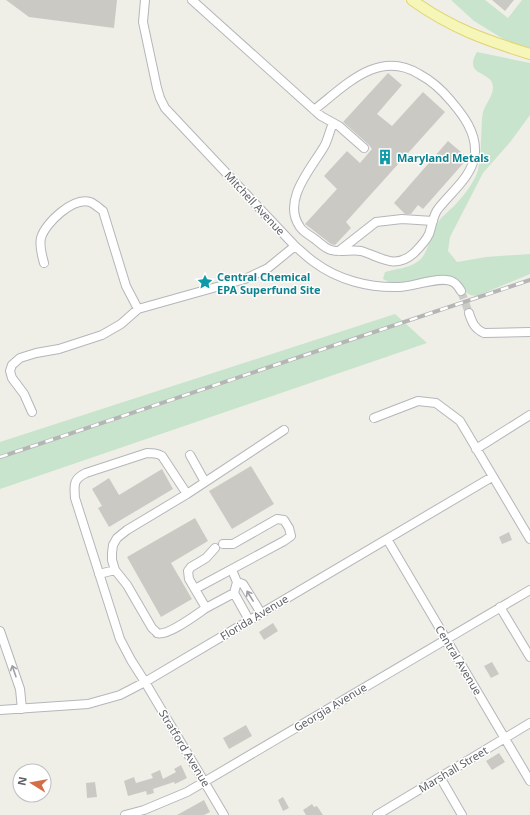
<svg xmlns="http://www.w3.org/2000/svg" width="530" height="815" font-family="'Noto Sans',sans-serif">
<rect width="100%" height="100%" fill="#efefe8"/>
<!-- green -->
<path fill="#c8e4cd" d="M451,0h34l23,18 14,-18h8v48l-25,-8 -31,-19z
M477,52l53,11v52l-19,26 -28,32 -33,64 -2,14 9,11 29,-5 44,-3v20l-53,22 -7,-1 -23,-16 -51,4 -7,-1 -6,-3 2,-7c10,-3 24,-4 32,-10 12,-7 13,-29 21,-40 4,-6 10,-10 15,-15 9,-9 22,-25 25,-37 2,-10 3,-21 3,-31 1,-9 0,-18 2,-27 3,-9 10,-16 10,-25 0,-17 -31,-10 -16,-35z
M395,314l32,29 -427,146v-47z"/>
<!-- building -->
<path fill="#cbc9c4" d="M6,0h111l-3,28 -85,-11z
M492,0h22l-9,11z
M388,73l14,12 -25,29 15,12 31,-34 22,20 -99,110 5,6 -16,17 -4,-1 -26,-20 32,-35 -13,-13 23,-25 13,12 12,-14 -4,-5 -25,-22z
M448,141l20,17 -45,51 -5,-4 -7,9h-6l-11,-11z
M251,466l23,38 -42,25 -23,-38z
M162,469l11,20 -64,38 -11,-19 4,-2 -10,-17 17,-11 10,17z
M195,518l13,23 -37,22 21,36 -31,18 -34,-60z
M509,532l3,8 -10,4 -3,-7z
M273,623l5,8 -14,9 -5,-8z
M492,662l7,12 -8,4 -7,-12z
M246,725l6,11 -23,13 -6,-11z
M499,753l6,9 -13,8 -6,-9z
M181,765l6,13 -12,6 -1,-2 -21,7 1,4 -7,2 -1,-4 -18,5 -4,-15 10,-4 2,6 17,-5 -2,-4 9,-4 3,9 13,-7 -2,-3z
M95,782l2,15 -10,1 -1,-15z
M283,797l6,11 -6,3 -5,-11z
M204,800l6,12 -6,3h-27z
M312,804l2,3 3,-1 6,9h-17l-3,-5z"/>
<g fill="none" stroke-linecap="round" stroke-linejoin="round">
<!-- minor-tunnel -->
<path stroke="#cbccc8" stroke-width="8" stroke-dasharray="8 4" stroke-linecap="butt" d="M461,291l8,22"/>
<defs>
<path id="minor" d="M145,0l-2,22 14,66 3,10 5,10 130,138c6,5 12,11 19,16 24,18 55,26 85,25 14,0 43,-12 54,-5 4,2 6,6 8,9
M192,0l129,116 18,10 25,22
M314,110c31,-24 64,-61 105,-36 13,7 23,16 32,27 12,14 25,31 24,51 -1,23 -23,39 -37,57 -5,6 -6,17 -9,25 -3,7 -10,14 -15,19 -19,17 -33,4 -53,-2 -10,-2 -20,2 -30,-1 -5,-1 -11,-7 -15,-10 -5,-4 -13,-8 -16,-13 -19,-27 12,-59 25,-82 3,-6 5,-15 8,-22
M339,251l37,-29 26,-3 31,2
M44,263c-2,-8 -5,-16 -3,-25 4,-15 32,-41 49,-36 5,2 9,6 13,9l23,75 12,23 107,-30 23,-11 27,-22
M469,313c3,10 6,16 15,20l46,-1
M32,412l-8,-18 -12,-16 -2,-7 2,-6 8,-7 16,-5 23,-4 43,-14 19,-11 17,-15
M374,418l44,-17 18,2 24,18 70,118
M476,449l54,-34
M190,455l15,27
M187,494l-25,-38c-5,-3 -9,-3 -15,-3l-61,20c-13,6 -12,12 -11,25l45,141 11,21 14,22 79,133
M387,539l143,242
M215,548l-9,10 -15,9 -3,4 1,8 17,29 28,-15
M232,570l5,12 -3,11 15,27
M99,574l16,-4
M237,582l6,2 18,29
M195,589l89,-48 7,-5 -2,-8 -5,-8 -7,-1 -44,25h-10
M500,607l30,50
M206,608c-9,6 -39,29 -49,25 0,-1 -4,-4 -5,-5l-25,-43 -12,-15 -3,-10v-7l1,-8 4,-7 10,-8 60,-36 97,-64
M0,631l20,58 2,20
M0,710l88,-6 32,-9 25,-13 347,-205
M440,777l22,38
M125,815l19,-5 43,-18 343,-202
M377,815l153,-92"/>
<path id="major" d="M412,0c39,28 73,40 118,54"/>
</defs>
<!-- minor casing -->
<use href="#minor" stroke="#b5b6bb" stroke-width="10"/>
<!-- major casing -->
<use href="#major" stroke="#e1d56f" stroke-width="12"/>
<!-- minor -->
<use href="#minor" stroke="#fff" stroke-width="8"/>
<!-- major -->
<use href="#major" stroke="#f5f6b7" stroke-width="10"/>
<defs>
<path id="rail" d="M0,457l530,-177"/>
</defs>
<!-- rail casing -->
<use href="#rail" stroke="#b5b5b6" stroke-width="4"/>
<!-- rail -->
<use href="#rail" stroke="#fff" stroke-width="2.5" stroke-dasharray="8" stroke-linecap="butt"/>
</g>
<!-- one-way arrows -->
<defs><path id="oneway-shaft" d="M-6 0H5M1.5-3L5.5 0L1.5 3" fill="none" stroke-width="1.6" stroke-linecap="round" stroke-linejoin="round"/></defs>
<g stroke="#9fa0a3">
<use href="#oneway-shaft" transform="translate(250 596) rotate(-122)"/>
<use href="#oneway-shaft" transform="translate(14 671) rotate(-109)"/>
</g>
<!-- icons -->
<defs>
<symbol id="building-bare" viewBox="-9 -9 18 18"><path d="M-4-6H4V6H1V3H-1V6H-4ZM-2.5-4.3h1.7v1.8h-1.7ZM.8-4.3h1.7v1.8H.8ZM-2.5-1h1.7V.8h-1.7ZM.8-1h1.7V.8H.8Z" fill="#0f9aa8" stroke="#fff" stroke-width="2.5" paint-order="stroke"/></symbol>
<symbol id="sight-bare" viewBox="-9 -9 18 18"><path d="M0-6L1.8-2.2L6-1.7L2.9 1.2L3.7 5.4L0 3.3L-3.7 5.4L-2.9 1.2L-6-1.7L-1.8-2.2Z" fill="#0f9aa8" stroke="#fff" stroke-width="2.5" paint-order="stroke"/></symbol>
</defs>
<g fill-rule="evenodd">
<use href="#building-bare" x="374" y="146" width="22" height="22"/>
<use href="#sight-bare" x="194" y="271" width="22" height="22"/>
</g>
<g text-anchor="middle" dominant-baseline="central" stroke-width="3" stroke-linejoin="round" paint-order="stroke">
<!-- culture labels -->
<g font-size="11" font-weight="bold" fill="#0d838f" stroke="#fff" text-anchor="start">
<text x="397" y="157">Maryland Metals</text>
<text x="217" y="276">Central Chemical<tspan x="217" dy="13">EPA Superfund Site</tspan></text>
</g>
<!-- street labels -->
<g font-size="11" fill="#5f6166" stroke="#fff">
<text transform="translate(255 203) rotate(47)">Mitchell Avenue</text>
<text transform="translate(254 617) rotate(-31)">Florida Avenue</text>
<text transform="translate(459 660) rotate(59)">Central Avenue</text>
<text transform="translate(330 707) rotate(-31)">Georgia Avenue</text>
<text transform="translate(185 748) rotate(59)">Stratford Avenue</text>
<text transform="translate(453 769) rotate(-31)">Marshall Street</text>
</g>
</g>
<!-- north arrow -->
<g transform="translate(32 783) rotate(281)"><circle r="19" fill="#ffffff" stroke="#bfc0c2"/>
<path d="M0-3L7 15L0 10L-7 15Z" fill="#d56c48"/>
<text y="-6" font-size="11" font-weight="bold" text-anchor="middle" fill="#5f6166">N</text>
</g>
</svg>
